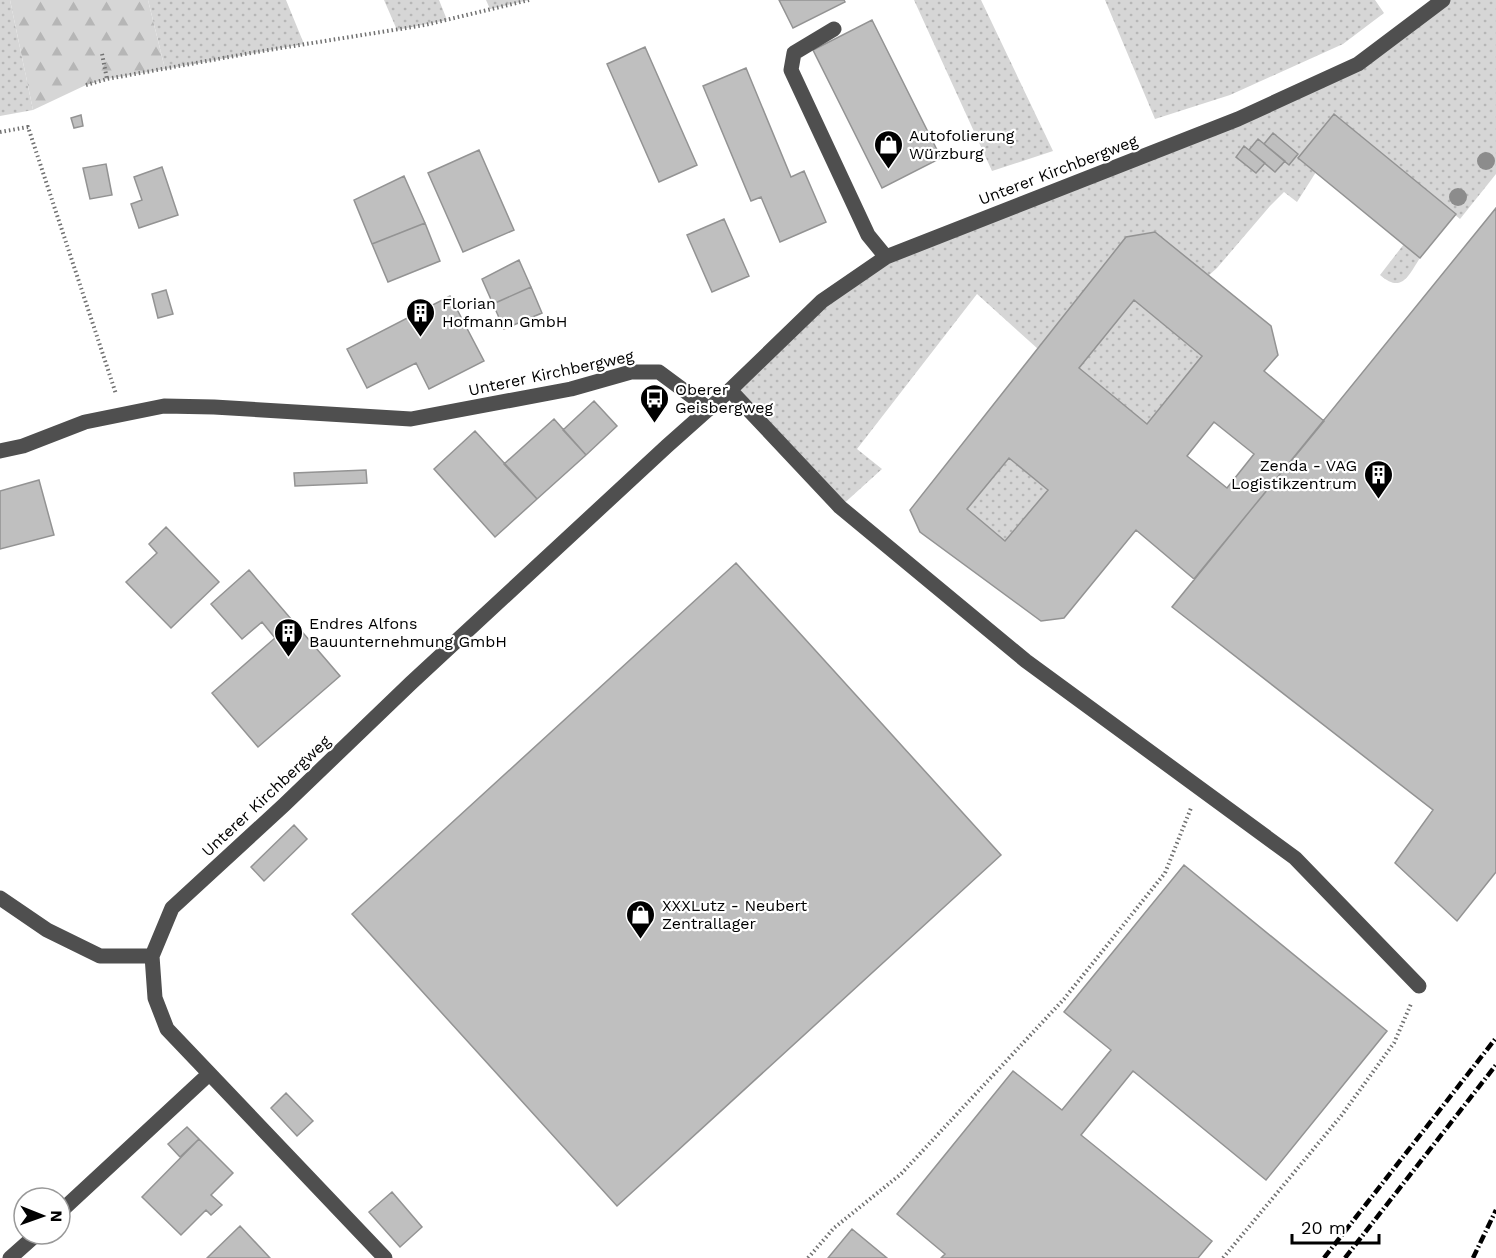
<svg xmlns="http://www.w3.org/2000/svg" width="1496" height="1258" font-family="'Work Sans',sans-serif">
<defs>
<pattern id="grass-dots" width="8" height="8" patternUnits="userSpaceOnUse" patternTransform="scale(1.5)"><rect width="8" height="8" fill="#d6d6d6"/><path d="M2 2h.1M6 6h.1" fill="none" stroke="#b6b6b6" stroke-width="1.8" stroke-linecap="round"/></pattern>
<pattern id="forest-firs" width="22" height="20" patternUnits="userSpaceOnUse" patternTransform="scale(1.5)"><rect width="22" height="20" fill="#d6d6d6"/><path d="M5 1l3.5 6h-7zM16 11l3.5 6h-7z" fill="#b6b6b6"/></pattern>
</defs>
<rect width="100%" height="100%" fill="#fff"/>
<!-- grass -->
<path fill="url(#grass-dots)" d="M0,0h10l23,110 -33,6z
M148,0h138l18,44 -139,25z
M384,0h55l8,20 -50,10z
M486,0h43l-39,9z
M914,0h67l72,151 -61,20z
M1105,0h270l9,13 -41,31 -113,51 -75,24z
M1443,0h53v174l-36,45 -126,-105 -35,43 17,15 -19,30 -13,-10 -14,14 -53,62 -9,8 -53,-44 -117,117 -61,-55 -120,155 25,20 -42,38 -110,-117 92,-89 64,-44 472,-193z
M1404,244l16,14c-12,18 -18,36 -40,17z
M1134,300l68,56 -55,68 -68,-56z
M1009,458l39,32 -43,51 -38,-32z"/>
<!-- forest -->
<path fill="url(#forest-firs)" d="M10,0h138l17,69 -58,10 -21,6 -53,25z"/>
<!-- building -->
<path fill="#bfbfbf" stroke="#939393" stroke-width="1.5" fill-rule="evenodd" d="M779,0h65l1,2 -52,26z
M872,20l69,138 -59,30 -69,-138z
M645,47l52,118 -38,17 -52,-118z
M746,68l45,109 13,-6 22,51 -46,20 -19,-45 -10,4 -48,-115z
M1334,114l122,100 -36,44 -122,-100z
M81,115l2,11 -9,2 -3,-10z
M1273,133l25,21 -9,11 -25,-21z
M1258,139l27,22 -10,11 -26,-22z
M1244,146l21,17 -9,10 -20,-16z
M479,150l35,80 -51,22 -35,-79z
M106,164l6,31 -22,4 -7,-31z
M162,167l16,48 -39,13 -8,-24 11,-4 -8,-23z
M404,176l21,47 -53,21 -18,-44z
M1496,208v664l-39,49 -62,-58 38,-53 -261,-203z
M724,219l25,57 -37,16 -25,-57z
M425,223l15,38 -52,21 -16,-38z
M1155,232l116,94 7,29 -14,16 60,50 -130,158 -58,-49 -72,88 -23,3 -121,-89 -10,-22 216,-273zM1134,300l68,56 -55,68 -68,-56zM1214,422l40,32 -27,34 -40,-32zM1009,458l39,32 -43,51 -38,-32z
M519,260l12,27 -38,17 -11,-25z
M531,287l11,26 -38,16 -11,-25z
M166,290l7,24 -15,4 -6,-24z
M450,296l34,65 -55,28 -13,-26 -49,25 -20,-39z
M594,401l23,25 -31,29 -23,-25z
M554,419l32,36 -49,44 -33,-35z
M475,431l62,68 -42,38 -61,-68z
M366,470l1,13 -72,3 -1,-13z
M39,480l15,55 -54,14v-58z
M166,527l53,55 -48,46 -45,-46 31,-29 -8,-9z
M736,563l265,292 -384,351 -265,-292z
M249,570l91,106 -82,71 -46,-54 63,-55 -13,-16 -20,17 -31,-35z
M294,825l13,14 -43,42 -13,-14z
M1184,865l203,166 -121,149 -133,-109 -52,64 131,106 -14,17h-257l4,-4 -48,-40 116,-143 49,39 49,-60 -47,-38z
M286,1093l27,28 -16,15 -26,-28z
M187,1127l12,12 -19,18 -12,-13z
M199,1139l34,34 -22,22 11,10 -11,10 -5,-5 -25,25 -39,-38z
M392,1192l30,35 -22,20 -31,-35z
M240,1226l30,32h-63z
M852,1229l35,29h-59z"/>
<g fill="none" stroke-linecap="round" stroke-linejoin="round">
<!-- path -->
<path stroke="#717171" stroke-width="4" stroke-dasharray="1.5 3" stroke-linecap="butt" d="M102,54l5,25
M86,85l21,-6 155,-28 163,-26 104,-25
M0,132l28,-5 88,267
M808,1258l26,-30 67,-54 163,-175 101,-126 26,-65
M1223,1258l118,-142 53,-73 17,-39"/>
<!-- minor -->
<path stroke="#4f4f4f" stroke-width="15" d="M834,29l-40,24 -3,17 77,165 18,22
M730,390l110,117 186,154 269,197 124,128
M0,451l23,-5 62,-24 79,-16 50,1 197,12 160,-30 60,-17h28l50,37
M0,898l47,32 53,26h52
M60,1212l149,-138
M10,1258l27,-24
M385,1258l-218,-229 -12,-31 -3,-42 20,-48 112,-103 127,-122 256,-237 63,-56 92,-89 64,-44 352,-138 120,-55 85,-64"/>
<!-- rail -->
<path stroke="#000" stroke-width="4.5" stroke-dasharray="9 3 1.5 3" stroke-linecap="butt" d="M1324,1258l172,-220
M1345,1258l151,-193
M1473,1258l23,-48"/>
</g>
<!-- trees -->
<g fill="#8c8c8c">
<circle cx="1486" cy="161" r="9"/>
<circle cx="1458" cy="197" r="9"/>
</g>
<!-- icons -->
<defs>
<symbol id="shop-pin" viewBox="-11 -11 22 30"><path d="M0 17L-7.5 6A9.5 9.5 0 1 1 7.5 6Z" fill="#000" stroke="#fff"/><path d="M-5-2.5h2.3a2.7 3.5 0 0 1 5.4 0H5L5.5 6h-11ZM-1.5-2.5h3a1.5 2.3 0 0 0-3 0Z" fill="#fff"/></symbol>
<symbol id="building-pin" viewBox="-11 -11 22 30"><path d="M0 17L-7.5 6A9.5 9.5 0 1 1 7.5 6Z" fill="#000" stroke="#fff"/><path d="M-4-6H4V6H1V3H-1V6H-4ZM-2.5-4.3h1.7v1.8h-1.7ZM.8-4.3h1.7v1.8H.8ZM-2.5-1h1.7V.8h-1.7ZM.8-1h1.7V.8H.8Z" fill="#fff"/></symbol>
<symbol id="bus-pin" viewBox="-11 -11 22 30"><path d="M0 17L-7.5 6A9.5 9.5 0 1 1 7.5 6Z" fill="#000" stroke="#fff"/><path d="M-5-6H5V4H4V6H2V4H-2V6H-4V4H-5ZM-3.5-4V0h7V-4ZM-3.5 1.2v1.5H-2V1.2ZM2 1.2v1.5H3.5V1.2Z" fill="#fff"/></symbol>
</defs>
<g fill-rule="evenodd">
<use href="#shop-pin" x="872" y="128" width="33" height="45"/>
<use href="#building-pin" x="404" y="296" width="33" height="45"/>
<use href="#bus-pin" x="638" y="382" width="33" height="45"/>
<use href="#building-pin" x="1362" y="458" width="33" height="45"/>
<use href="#building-pin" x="272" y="616" width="33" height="45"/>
<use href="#shop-pin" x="624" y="898" width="33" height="45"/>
</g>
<g text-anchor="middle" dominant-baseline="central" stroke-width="4.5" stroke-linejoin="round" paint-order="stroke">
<!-- poi labels -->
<g font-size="16" fill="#000" stroke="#fff" text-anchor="start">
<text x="909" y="135">Autofolierung<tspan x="909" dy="18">Würzburg</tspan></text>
<text x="442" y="303">Florian<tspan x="442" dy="18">Hofmann GmbH</tspan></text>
<text x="675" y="389">Oberer<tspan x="675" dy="18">Geisbergweg</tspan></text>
<text x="1357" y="465" text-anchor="end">Zenda - VAG<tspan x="1357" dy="18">Logistikzentrum</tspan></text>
<text x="309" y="623">Endres Alfons<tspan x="309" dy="18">Bauunternehmung GmbH</tspan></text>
<text x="662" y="905">XXXLutz - Neubert<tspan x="662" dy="18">Zentrallager</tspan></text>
</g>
<!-- street labels -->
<g font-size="16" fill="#000" stroke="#fff">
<text transform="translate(1058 170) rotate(-21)">Unterer Kirchbergweg</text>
<text transform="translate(551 373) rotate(-12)">Unterer Kirchbergweg</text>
<text transform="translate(266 796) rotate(-43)">Unterer Kirchbergweg</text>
</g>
</g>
<!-- north arrow -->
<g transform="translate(42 1216) rotate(91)"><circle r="28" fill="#ffffff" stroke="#999999" stroke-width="1.5"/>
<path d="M0-4.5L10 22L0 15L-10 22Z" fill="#000000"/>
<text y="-9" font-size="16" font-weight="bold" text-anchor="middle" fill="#000000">N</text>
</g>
<!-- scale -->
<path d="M1292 1234v9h87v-9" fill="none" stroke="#000000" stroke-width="3"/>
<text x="1301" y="1234" font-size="18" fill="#000000" stroke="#ffffff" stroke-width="4.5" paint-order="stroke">20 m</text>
</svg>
